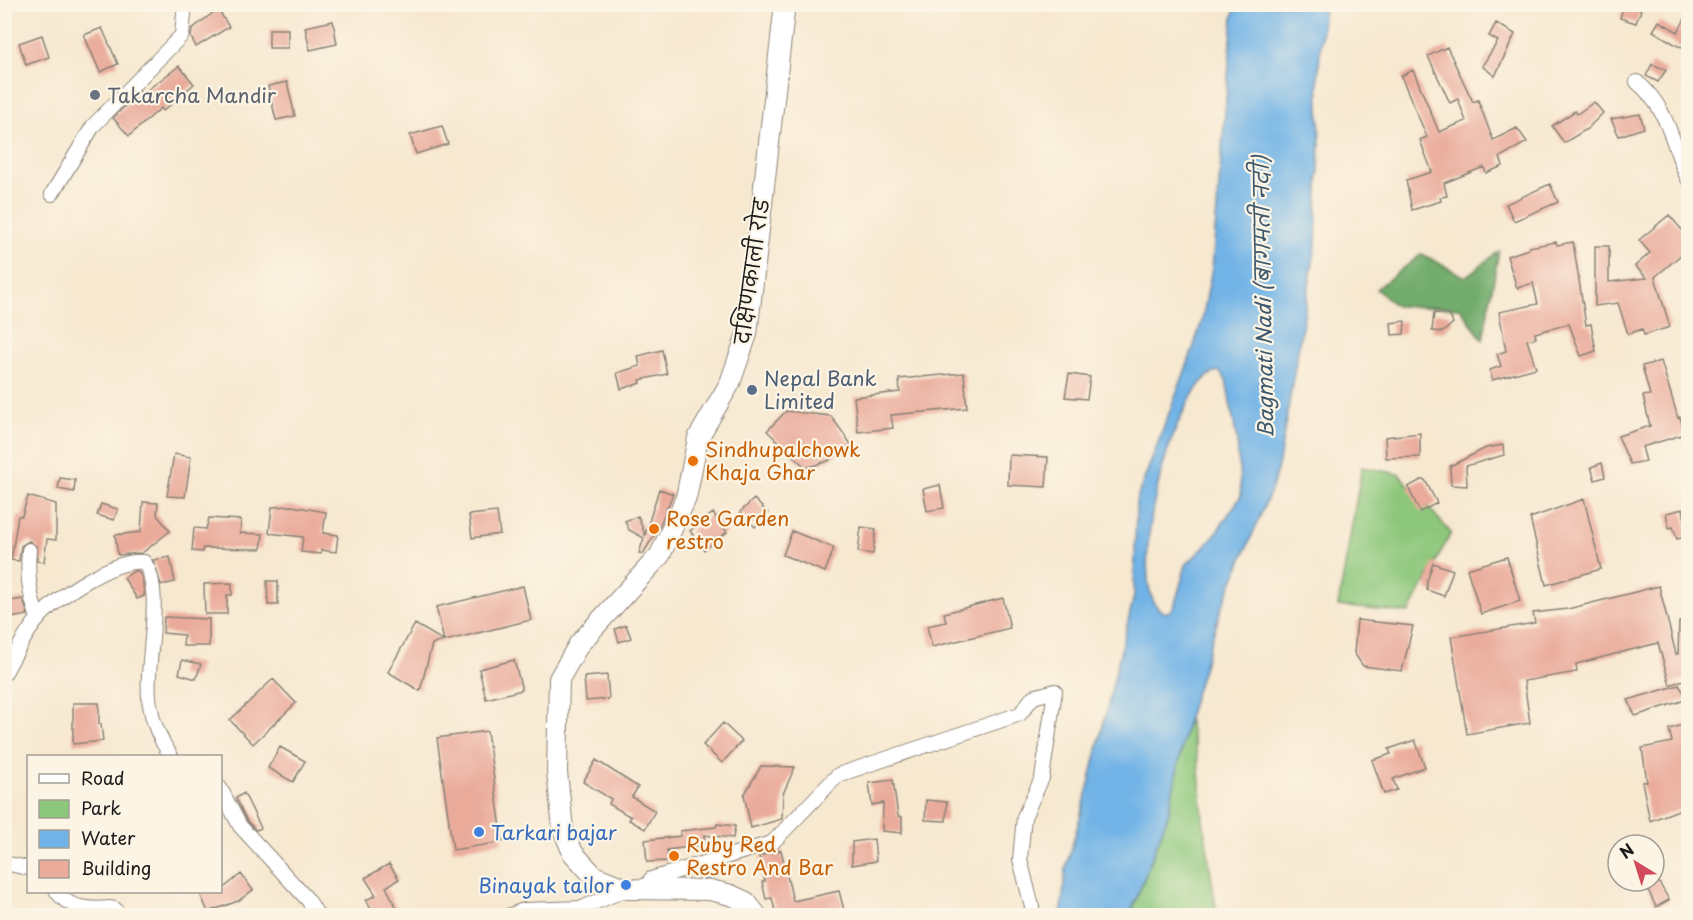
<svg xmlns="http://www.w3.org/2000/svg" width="1693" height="920" font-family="'Playpen Sans','Playpen Sans Deva',sans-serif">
<rect width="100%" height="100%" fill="#fcf5e5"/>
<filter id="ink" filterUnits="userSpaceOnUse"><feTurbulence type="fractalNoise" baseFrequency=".0167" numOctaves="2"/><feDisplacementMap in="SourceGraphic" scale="12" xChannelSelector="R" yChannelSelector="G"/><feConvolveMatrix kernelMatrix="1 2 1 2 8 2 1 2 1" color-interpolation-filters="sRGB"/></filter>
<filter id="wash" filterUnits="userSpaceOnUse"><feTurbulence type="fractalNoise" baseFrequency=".008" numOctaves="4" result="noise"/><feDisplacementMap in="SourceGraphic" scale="24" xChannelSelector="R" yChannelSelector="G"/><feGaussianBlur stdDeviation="1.35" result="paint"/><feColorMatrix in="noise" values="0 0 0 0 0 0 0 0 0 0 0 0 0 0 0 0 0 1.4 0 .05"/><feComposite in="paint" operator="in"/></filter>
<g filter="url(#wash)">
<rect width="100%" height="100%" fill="#f7e8d0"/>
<!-- green -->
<path fill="#8dc77c" stroke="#54724c" stroke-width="1.5" d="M1362,467l37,7 52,59 -42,80 -71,-7z
M1188,718l10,41 5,60 14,96 -87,1 38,-101z"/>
<!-- forest -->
<path fill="#72ac6c" stroke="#476444" stroke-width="1.5" d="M1499,251l-16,89 -23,-32 -64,-2 -20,-17 46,-35 43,23z"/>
<!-- water -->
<path fill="#71b3e6" stroke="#466881" stroke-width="1.5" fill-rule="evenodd" d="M1236,5h88l-6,73 2,62 -4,104 -37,218 -7,26 -51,121 -33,109 -20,97 -38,100h-69l5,-48 19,-67 49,-204 2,-95 52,-138 14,-42 10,-53 21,-252zM1219,371l7,9 11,60 4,56 -29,43 -26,26 -12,42 -5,5h-6c-43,-23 11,-235 56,-241z"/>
<g id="blocks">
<!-- building -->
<path fill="#eaab9b" d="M1624,4h7l10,6 -5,13 -16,-5z
M218,9l11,18 -33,20 -5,-10 1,-8z
M1689,11v37l-11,-2 -25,-15 6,-10 19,11z
M333,21l4,23 -27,6 -5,-23z
M1496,23l19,11 -20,42 -13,-10 16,-25 -9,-5z
M102,28l16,36 -18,8 -16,-37z
M269,29h19v19h-19z
M42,35l7,22 -23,8 -7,-22z
M1447,47l26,55 5,-2 15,40 24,-12 10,14 -27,15 3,9 -17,7 -2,-6 -40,16 3,13 -7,1 1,4 -29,9 -6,-30 26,-8 -12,-32 7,-3 -26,-61 12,-6 26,62 27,-11 -8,-22 -8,4 -22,-47z
M1652,64l14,6 -8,12 -12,-6z
M179,66l15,18 -31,27 -2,-3 -32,28 -16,-18 27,-27 2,3z
M287,82l8,34 -19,4 -8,-34z
M1594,102l9,11 -16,16 -23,14 -12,-17 23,-15 2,3z
M1640,114l4,14 -25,8 -8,-17z
M442,126l6,18 -32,10 -6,-19z
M1550,184l8,18 -44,19 -8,-17z
M1669,215l20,23v10l-34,29 15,50 -26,8 -2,-6 -14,5 -10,-31 -23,3v-60h14v36l38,-4 -12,-12 15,-13 -11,-13z
M1556,242l1,3 16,-3 13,83 5,-1 5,27 -15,5 -12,-32 -34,9 1,5 -9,2 9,28 -44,12 -2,-10 11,-4 -4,-12 9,-3 -7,-39 39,-8 -5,-21 -16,5 -10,-32 22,-7v-2z
M1434,313l15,1 4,9 -10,9 -11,-1z
M1405,321l-1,13 -12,1 -1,-12z
M662,350l5,24 -27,6 1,3 -20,6 -4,-16 23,-7 -2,-10z
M1661,361l17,57 2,-1 5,17 -43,13 4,14 -16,3 -12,-28 32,-10 -7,-30 7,-1 -8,-29z
M964,373l3,35 -76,7 2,13 -35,4 -4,-35 46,-5 -1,-13z
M1069,374l21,3 -3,22 -22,-2z
M786,411l45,5 20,28 -23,17 -22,7 -39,-37z
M1420,433v24l-34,1 -1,-21z
M1503,445l1,10 -38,11 1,20 -16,-1 -1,-19 36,-18z
M174,454l17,3 -6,40 -18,-1z
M1009,455l39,2 -2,30 -38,-2z
M1602,463l3,14 -10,3 -4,-13z
M60,478l15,2 -1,12 -16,-3z
M1421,480h4l12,23 -17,9 -12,-25z
M940,485l4,23 -17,3 -4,-22z
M659,489l14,5 -14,33 -16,27 -4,-1 5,-15 -15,-8 -4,-9 13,-5 7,19z
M28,496l28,8v36l-9,-1 -3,23 -7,-1v-14l-8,-6 -8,5 -2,15 -8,-1 7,-44h4z
M754,499l14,14 -13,14 -15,-15z
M1584,499l17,70 -55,16 -16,-67z
M143,502l15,1 -1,12 13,16 -28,22 -24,2 -3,-20 26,-3z
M101,504l17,5 -4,11 -17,-5z
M292,506l34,6 -3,21 15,2 -2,17 -15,-2v4l-20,-2 2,-15 -34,-4 3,-26z
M1683,509l5,27 -11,3 -4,-12 -4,1 -3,-15z
M497,512l3,22 -28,4 -3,-23z
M713,513l14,19 -23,18 -14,-19z
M209,518l32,2 -1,13 23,1 -2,15 -58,-1 -1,4 -10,-1 2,-23 12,1z
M861,527l15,2 -3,25 -15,-2z
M792,531l42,17 -9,24 -42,-17z
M170,557l5,25 -14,3 -8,-25z
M1507,557l13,44 -39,13 -14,-45z
M1433,563l20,7 -9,26 -17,-6v-9z
M134,571h4l4,7 2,15v3l-7,3 -13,-21z
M267,581h11v24h-10z
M232,583v12h-5v19h-22l-1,-30z
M523,586l8,34 -99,24 -12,47 -32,-19 27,-48 29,17 -8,-34z
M1659,586l17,68h2l1,-32h10v56l-19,7 -12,-42 -82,21 1,8 -53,9 6,42 -63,11 -16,-97 84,-14 -2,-10 35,-4z
M1003,598l7,30 -78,19 -5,-21 19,-4 -2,-9z
M23,599l5,16 -24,4v-17z
M164,617l45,2v27h-26l1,-11 -21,-2z
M1357,620l56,6 -11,45 -39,-5 -9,-13z
M626,625l5,13 -12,4 -4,-13z
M182,660l19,4 -5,15 -17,-5z
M514,660l8,30 -36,9 -7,-30z
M607,675l2,24 -23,2 -2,-24z
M273,679l23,24 -43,41 -23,-24z
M1679,685l9,14 -53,17 -7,-16z
M73,703h26v21h2l2,17 -30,3z
M723,723l19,18 -20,22 -19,-18z
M1689,723v83l-39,15 -8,-39h5l-5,-34 30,-6 -3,-13z
M487,731l16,111 -50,8 -16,-112z
M1415,740l10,27 -32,12 4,11 -13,4 -12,-34 19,-6 -2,-5z
M280,747l25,14 -12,21 -25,-14z
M596,760l42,27 -6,10 23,14 -10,18 -16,-9 2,-3 -22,-13 2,-5 -28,-17z
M761,766l34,1 -12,27 -1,25 -31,9 -7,-33z
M893,780l5,36 4,1v16l-20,-2 1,-28 -11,2 -3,-22z
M244,793l17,35 -5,2 -9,-9 -11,-23z
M926,800l21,2 -1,19 -21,-1z
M717,824l18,2 -2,12 -29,-3 1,10 -38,5 1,11 -21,1 -2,-22 36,-4 -1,-5 36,-4z
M874,839l2,22 -24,4v-23z
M781,850l12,51 46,-10 5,19 -24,5h-44l-4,-17 -6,1 -4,-17 3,-1 -6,-25z
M389,864l10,15 -13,8 12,23 -11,5h-13l-8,-15 10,-5 -11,-17z
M241,874l12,16 -15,11 -30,11 -9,-21h21z
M1655,875l14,25 -13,7 -11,-24 9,-2z"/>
</g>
</g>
<g filter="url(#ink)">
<use href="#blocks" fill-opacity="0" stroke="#8a8276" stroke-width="1.5"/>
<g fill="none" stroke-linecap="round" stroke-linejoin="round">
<defs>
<path id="street" d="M1637,82c31,25 35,62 51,97
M52,194l41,-68 89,-91 3,-31
M29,550c-2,25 0,44 9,68
M4,674c11,-19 21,-41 35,-56 19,-22 76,-60 105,-56 22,30 -1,106 6,143 3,20 10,35 21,51
M220,788l20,38 68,74 10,16
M4,863l24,5
M646,890l5,-11 121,-36 66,-68 182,-61 13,-17 22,-6 -13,87 -18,39 -4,42 12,48 -1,9
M57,892c12,17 33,18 53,16l5,1 4,7
M508,916l16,-6 58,-2 45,-19"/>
<path id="secondary" d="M757,916l-11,-14 -15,-7 -21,-5 -83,-1 -33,-13 -21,-23 -10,-24 -6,-57 2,-93 20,-35 81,-89 26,-57 12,-60 32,-55 17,-49 38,-330"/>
</defs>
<!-- street casing -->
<use href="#street" stroke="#8a8276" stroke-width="16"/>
<!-- secondary casing -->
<use href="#secondary" stroke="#8a8276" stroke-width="22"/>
<!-- street -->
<use href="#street" stroke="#fff" stroke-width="14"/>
<!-- secondary -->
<use href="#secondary" stroke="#fff" stroke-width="20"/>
</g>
</g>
<!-- markers -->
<circle fill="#6b7280" stroke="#fcf5e5" stroke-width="2" cx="95" cy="95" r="6"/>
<circle fill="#5c6f8a" stroke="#fcf5e5" stroke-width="2" cx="752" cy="390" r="6"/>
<g fill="#e8710a" stroke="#fcf5e5" stroke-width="2">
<circle cx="693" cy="461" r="6"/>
<circle cx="654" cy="529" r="6"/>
<circle cx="674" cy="856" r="6"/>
</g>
<g fill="#3f7fe0" stroke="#fcf5e5" stroke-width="2">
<circle cx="479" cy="832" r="6"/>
<circle cx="626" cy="885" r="6"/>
</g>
<g text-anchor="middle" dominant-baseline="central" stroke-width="4.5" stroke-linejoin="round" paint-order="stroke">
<!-- worship labels -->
<g font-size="20" fill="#5b616d" stroke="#fcf5e5" text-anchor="start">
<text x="107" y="95">Takarcha Mandir</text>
</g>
<!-- street labels -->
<g font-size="20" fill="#1c1c1c" stroke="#fcf5e5">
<text transform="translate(751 271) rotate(-82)">दक्षिणकाली रोड</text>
</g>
<!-- service labels -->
<g font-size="20" fill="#4e5e75" stroke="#fcf5e5" text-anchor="start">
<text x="764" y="378">Nepal Bank<tspan x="764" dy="23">Limited</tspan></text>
</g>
<!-- food labels -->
<g font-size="20" fill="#c56008" stroke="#fcf5e5" text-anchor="start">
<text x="705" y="449">Sindhupalchowk<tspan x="705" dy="23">Khaja Ghar</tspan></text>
<text x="666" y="518">Rose Garden<tspan x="666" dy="23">restro</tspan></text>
<text x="686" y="844">Ruby Red<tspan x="686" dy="23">Restro And Bar</tspan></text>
</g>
<!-- shop labels -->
<g font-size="20" fill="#366cbe" stroke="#fcf5e5" text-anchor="start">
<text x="491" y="832">Tarkari bajar</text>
<text x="614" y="885" text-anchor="end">Binayak tailor</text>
</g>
<!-- water labels -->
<g font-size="21" font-style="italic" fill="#3e586d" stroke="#fcf5e5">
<text transform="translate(1262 297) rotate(-91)">Bagmati Nadi (बागमती नदी)</text>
</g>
</g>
<!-- margin -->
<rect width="1693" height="920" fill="none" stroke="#fcf5e5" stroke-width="24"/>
<!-- legend -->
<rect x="27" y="755" width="195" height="138" fill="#fcf5e5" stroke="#a29e95" stroke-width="1.5"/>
<rect x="39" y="774" width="30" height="9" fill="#ffffff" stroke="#a29e95" stroke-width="1.5"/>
<text x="81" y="785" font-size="18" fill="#1c1c1c">Road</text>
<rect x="39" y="800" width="30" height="18" fill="#8dc77c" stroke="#a29e95" stroke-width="1.5"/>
<text x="81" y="815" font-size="18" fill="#1c1c1c">Park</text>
<rect x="39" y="830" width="30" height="18" fill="#71b3e6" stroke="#a29e95" stroke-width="1.5"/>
<text x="81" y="845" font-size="18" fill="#1c1c1c">Water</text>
<rect x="39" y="860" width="30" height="18" fill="#eaab9b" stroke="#a29e95" stroke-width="1.5"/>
<text x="81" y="875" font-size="18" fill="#1c1c1c">Building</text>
<!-- north arrow -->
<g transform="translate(1636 863) rotate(322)"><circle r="28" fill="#fcf5e5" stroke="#a29e95" stroke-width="1.5"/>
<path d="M0-4.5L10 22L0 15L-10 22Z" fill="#d1495b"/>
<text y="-9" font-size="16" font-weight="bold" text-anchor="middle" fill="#1c1c1c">N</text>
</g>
</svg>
